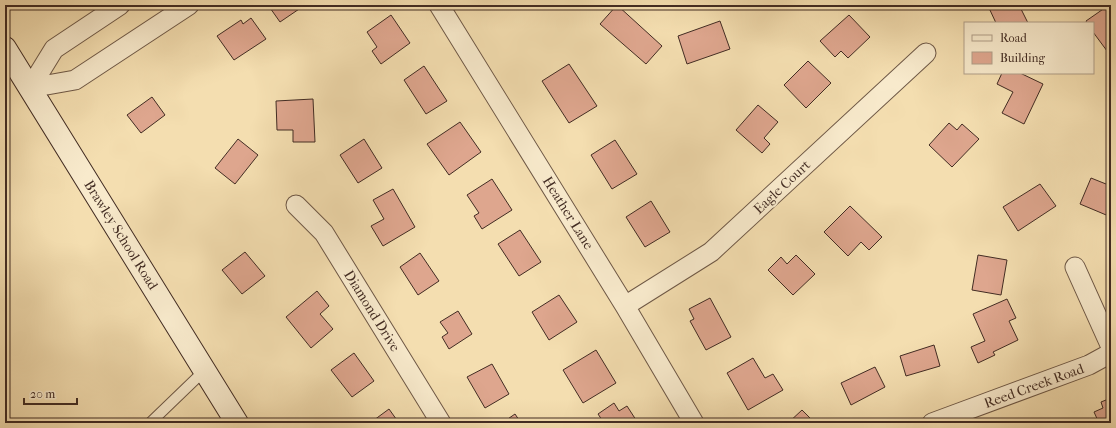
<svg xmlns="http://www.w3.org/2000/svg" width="1116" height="428" font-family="'IM FELL French Canon',serif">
<rect width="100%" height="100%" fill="#f4deb0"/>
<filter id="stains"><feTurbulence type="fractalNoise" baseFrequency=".005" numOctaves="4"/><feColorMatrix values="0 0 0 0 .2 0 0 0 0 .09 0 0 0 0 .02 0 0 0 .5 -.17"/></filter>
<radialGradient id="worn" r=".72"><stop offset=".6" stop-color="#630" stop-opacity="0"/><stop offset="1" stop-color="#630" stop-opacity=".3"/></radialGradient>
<!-- building -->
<path fill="#dea68e" stroke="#422c23" d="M268,5h37l-25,17z
M617,5l45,41 -16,18 -46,-40z
M996,5h23l9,18h-32l-7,-15z
M1109,5h2v49l-1,1 -17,-23v-9h-6l-1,-2z
M391,15l19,28 -29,21 -9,-13 5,-4 -10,-15z
M849,15l21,22 -22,21 -7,-7 -6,6 -15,-16z
M251,18l15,21 -32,21 -17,-24 24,-16 2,4z
M720,21l10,28 -43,15 -9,-28z
M808,61l23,22 -25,25 -22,-23z
M569,64l28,42 -28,17 -27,-42z
M424,66l23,35 -21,13 -22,-34z
M1002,73h18l23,11 -19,40 -22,-11 11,-21 -16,-8z
M152,97l13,18 -24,18 -14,-18z
M313,99l2,43h-22v-12h-16l-1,-29z
M758,105l20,17 -14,16 6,6 -8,9 -26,-23z
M460,122l21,30 -32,23 -22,-31z
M949,123l8,7 5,-6 17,15 -27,28 -23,-22z
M238,139l20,16 -23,29 -20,-16z
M364,139l18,29 -24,15 -18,-28z
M615,140l22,34 -25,15 -21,-34z
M1091,178l20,8v31l-31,-13z
M492,179l20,31 -30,19 -8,-13 5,-3 -12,-18z
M1040,184l16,22 -38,25 -15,-24z
M393,189l22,38 -32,19 -12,-20 13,-7 -11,-19z
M651,201l19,31 -25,15 -19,-30z
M850,206l32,31 -13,13 -8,-8 -13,14 -24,-24z
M520,230l21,32 -22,14 -21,-32z
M245,252l20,24 -23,18 -20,-24z
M420,253l19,28 -21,14 -18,-28z
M796,255l19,19 -22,21 -25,-25 13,-13 6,7z
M978,255l29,5 -6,35 -29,-5z
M317,291l12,15 -9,8 13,15 -22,19 -25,-31z
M559,295l18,27 -28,18 -17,-28z
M710,298l21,39 -25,13 -16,-29 4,-2 -5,-10z
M1007,299l9,19 -7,3 9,19 -25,12 2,3 -17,8 -7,-16 14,-6 -12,-27z
M458,311l14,23 -23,15 -7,-12 6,-4 -8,-11z
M934,345l6,21 -34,10 -6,-20z
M596,350l20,33 -33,20 -20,-33z
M354,353l20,28 -22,16 -21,-27z
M753,358l12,20 8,-4 10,16 -35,20 -21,-37z
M492,364l17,30 -24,14 -18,-31z
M875,367l10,20 -34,18 -10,-22z
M1111,398v25h-12l-5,-11 9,-4 -2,-6z
M614,403l5,8 8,-5 11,17h-34l-6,-9z
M389,409l10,14h-29z
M802,410l13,13h-27z
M515,414l6,9h-19z"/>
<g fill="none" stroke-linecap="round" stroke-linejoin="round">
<defs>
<path id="service" d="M150,423l55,-53"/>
<path id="minor" d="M439,5l186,301 69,117
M30,88l45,-8 114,-75
M30,88l24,-39 66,-44
M296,205l28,28 117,190
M1075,267l36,80
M625,306l86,-54 215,-199
M932,423l157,-58 22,-12"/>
<path id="secondary" d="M5,48l232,375"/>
</defs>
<!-- service casing -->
<use href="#service" stroke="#6e5846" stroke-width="12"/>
<!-- minor casing -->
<use href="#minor" stroke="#6e5846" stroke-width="21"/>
<!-- secondary casing -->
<use href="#secondary" stroke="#422c23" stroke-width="24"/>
<!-- service -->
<use href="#service" stroke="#f8eacc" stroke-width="10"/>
<!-- minor -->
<use href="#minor" stroke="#f8eacc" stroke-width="19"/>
<!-- secondary -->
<use href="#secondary" stroke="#f8eacc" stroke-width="22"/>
</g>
<g text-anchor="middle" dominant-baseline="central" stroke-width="4" stroke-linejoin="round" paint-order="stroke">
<!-- street labels -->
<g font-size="14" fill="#422c23" stroke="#f8eacc">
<text transform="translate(782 187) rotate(-43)">Eagle Court</text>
<text transform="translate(568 213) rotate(58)">Heather Lane</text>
<text transform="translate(121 235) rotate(58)">Brawley School Road</text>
<text transform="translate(372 311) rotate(58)">Diamond Drive</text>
<text transform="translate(1034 386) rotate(-20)">Reed Creek Road</text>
</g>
</g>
<!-- margin -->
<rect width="1116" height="428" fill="none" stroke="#f4deb0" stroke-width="20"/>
<rect x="6" y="6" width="1104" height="416" fill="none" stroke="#422c23" stroke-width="2"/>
<rect x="10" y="10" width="1096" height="408" fill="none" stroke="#422c23"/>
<!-- legend -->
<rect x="964" y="22" width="130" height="52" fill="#f8eacc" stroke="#af9e88"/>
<rect x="972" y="35" width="20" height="6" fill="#f8eacc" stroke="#af9e88"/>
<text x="1000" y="42" font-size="12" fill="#422c23">Road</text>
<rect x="972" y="52" width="20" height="12" fill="#dea68e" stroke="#af9e88"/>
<text x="1000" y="62" font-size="12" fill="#422c23">Building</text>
<!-- scale -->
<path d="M24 398v6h53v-6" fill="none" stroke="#422c23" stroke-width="2"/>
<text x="30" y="398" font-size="12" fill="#422c23" stroke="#f8eacc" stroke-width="3" paint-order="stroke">20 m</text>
<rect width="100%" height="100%" filter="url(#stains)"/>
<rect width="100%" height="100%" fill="url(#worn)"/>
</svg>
